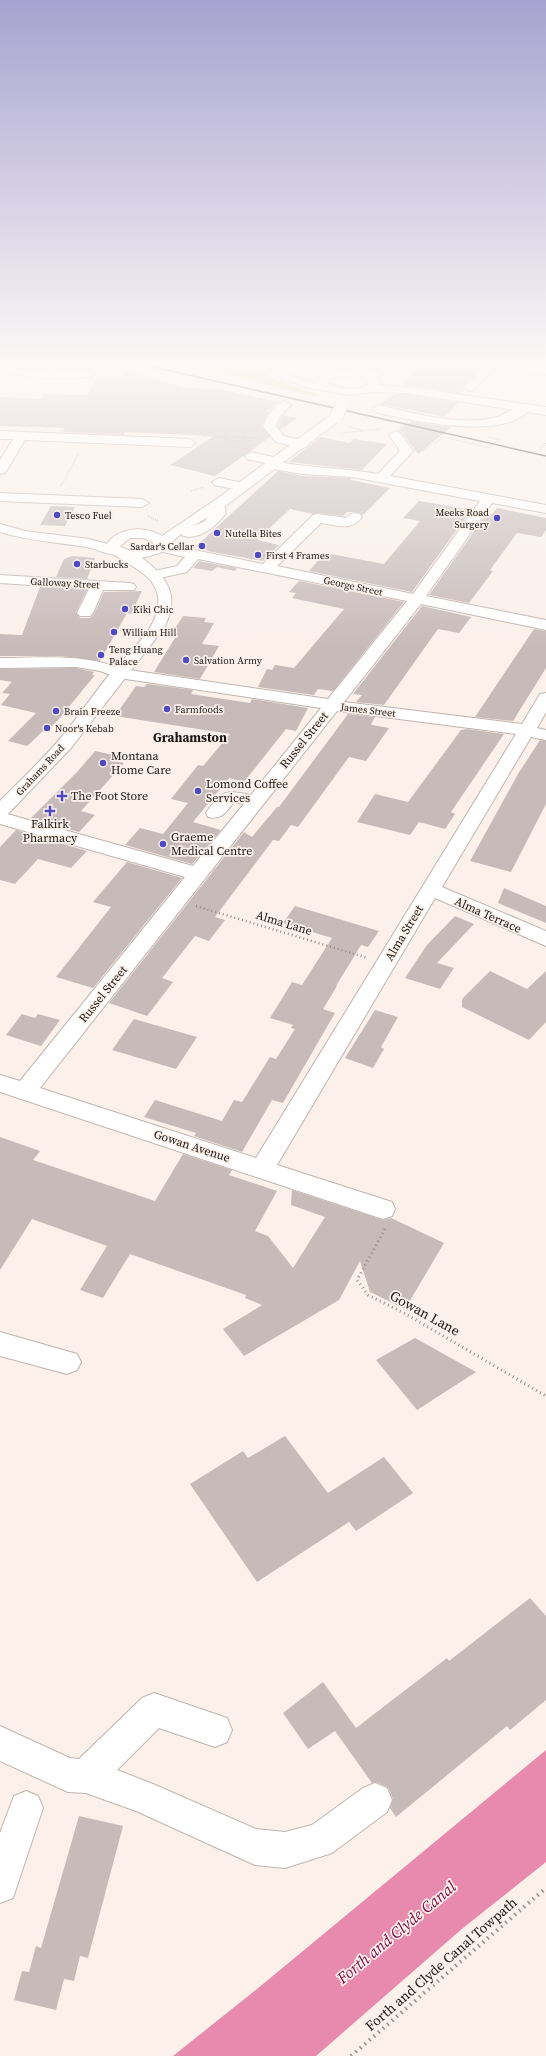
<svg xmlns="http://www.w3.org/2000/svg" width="546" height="2056" font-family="'Source Serif 4',serif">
<rect width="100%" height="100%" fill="#fbf0ea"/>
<!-- green -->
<path fill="#e1d489" d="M26,360c3,1 6,3 9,3 14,2 61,-10 68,2l-7,3 -67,1 -12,-3 1,-3z
M243,360h18l-1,8c14,15 38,20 57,26v3l-106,-27 4,-4c13,-1 17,5 28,-6z"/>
<!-- water -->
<path fill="#e78aad" d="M546,1750v112l-83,66 -147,128h-143l84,-67z"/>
<!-- building -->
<path fill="#c7bbba" d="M428,360l28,1 6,3 19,4 -18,19 1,3 -4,3 -57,-8 -2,-2 11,-8z
M125,371l60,17 35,1 58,13 -12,10h3l-7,13 8,12 -55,39 -45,-11 44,-29 -89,-4 -1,3 -61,-3 2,-4 -65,-2v-29l41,2 3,-5 43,1 11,-19 25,1z
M395,394h11l52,9 -13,14 -65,-13z
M283,415l14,3 -17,12 -3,-4z
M411,421l24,4 17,2 -34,27 -19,-25z
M320,437l30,6 4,-4 33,5 -25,26 -73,-8z
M278,471l24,5 50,2 -1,2 39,8 -27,27 -8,-3h-8l-4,4 -25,-3 -5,1 -23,-5 -33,31 22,5 -16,16 -56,-10 1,-1 -13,-3z
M419,501l52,9 -59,82 -103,-21 16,-18 59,11 36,-43 -17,-3z
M51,506l24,1 -10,19 -25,-1z
M497,508l49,10v12l-5,7 -24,-4 -27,37 3,1 -24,32 -40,-8 58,-82 5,1z
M72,556l23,2 -8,21 -31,-2 8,-18z
M199,561l38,7 -2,3 -18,-4 -5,4 -19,-3z
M299,581l105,21 -71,89 -15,-2 -4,6 -56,-8 9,-18 5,1 3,-5 19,3 50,-59 -52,-11 4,-5 -7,-1z
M40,587l47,3 -11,22 4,6h10l4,-4 10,-22 38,-1 -11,23 -4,-1 -27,48 -38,-5h-62v-22l22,1z
M422,606l49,11 -12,16 -21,-4 -54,76 -28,-3 6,-7 -9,-1z
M183,616l23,2 -2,4 10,1 -12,21 17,2 -19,33 -46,-7 21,-34h-6z
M534,629l12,2v37l-33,53 -38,-4z
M76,668l18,4 -2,3h3l-36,44 -13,13 -3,-1 -16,15 -19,-5 28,-28 -35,-8 9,-11 -8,-1 10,-11 -12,-2v-11z
M147,684l46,6 -2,4 59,9 2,-4 56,9 -12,23 -10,-2 -42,53 -15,-4 -36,44 28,8 -29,34 -67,-19 15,-17 23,6 25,-31 -17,-4 27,-34 5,1 27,-32 -115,-18 21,-30 8,1z
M348,714l27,3 -4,7 1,1 17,3 -23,33 -17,-4 -51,70 -7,-2 -12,16 -6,-1 -58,77 10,3 -16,21 -14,-5 -33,42 11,4 -26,34 -38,-13 135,-171 8,5 25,-30h2z
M467,729l37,5 -53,78 4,2 -10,15 -26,-7 -9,13 -53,-13 18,-28 33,8 53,-72z
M540,740l6,1v63l-35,68 -41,-11 48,-87z
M95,751l23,5 -4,5 10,2 -43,48 14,4 -16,17 -49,-13 48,-48z
M16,830l71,21 -16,17 -33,-9 -23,25 -15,-4v-33z
M127,862l55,16 -89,110 -37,-11 55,-70 -18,-5z
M504,888l42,18v17l-48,-20z
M295,906l84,25 -11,16 -7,-2 -25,41h1l-14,23 12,4 -52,90 -11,-3 -30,52 -48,-16 2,-3 -52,-16 11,-17 67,21 12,-21 8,2 28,-45 6,2 19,-30 -4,-1 2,-3 -23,-7 22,-36 10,3 30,-47 -49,-15z
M455,916l19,8 -37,39 17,5 -14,21 -35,-11 22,-33z
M490,971l37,18 19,-18v51l-17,18 -67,-33v-8z
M375,1010l23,7 -17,30 3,2 -11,19 -28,-10z
M22,1014l13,4 3,-4 22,6 -19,26 -35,-11z
M134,1019l63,18 -21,32 -64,-19z
M0,1137l40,14 -7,9 122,41 28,-47 49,16 -3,5 48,16 -22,40 13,5 25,32 32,-51 -34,-12 1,-15 91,30 8,-2 53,25 -39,66 -35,-17 -10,-31 -21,39 -95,56 -21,-27 39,-24 -17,-7 1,-3 -116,-41 -27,44 -23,-8 27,-44 -75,-27 -32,51z
M415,1338l61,34 -59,38 -41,-50z
M285,1436l43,57 56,-36 29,36 -57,38 -7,-9 -92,60 -67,-98 53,-33 5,7z
M530,1598l16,18v84l-36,30 -3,-4 -111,91 -6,-9 3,-9 -5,-12 -12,-5 -4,1 -37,-52 -27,18 -25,-36 40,-31 33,46 91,-70 2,3z
M79,1816l44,10 -35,132 -8,-2 -6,25 -10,-2 -8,31 -42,-10 8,-29 7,1 7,-26 5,2z"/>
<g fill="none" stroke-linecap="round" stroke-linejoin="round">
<defs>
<path id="minor" d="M457,360h40l1,2 48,7v6l-51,-7 -21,22 -4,1 -6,-3 20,-21 -22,-4z
M0,362l32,10 57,-1 6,3 -6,3c-32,1 -59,4 -89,-8z
M285,401l6,4 -10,10 -6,11 9,10 22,5 2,3 -2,3 -4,1 -26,-6 -13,-16c5,-10 10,-22 22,-25z
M525,404l6,4c-24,34 -119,12 -153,5l-6,-4 6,-4c36,8 79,21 116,13 11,-3 20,-11 31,-14z
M0,431l190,8 6,4 -6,4 -165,-7 -20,33 -5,1v-14l13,-21h-13z
M395,431l4,1 14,19 -23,25 156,29v8l-54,-10 -66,93 120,24v10l-125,-26 -77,98 178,22 18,-30 6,-1v19l-9,16 9,2v10l-15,-3 -89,150 104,44v15l-111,-48 -158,267 115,37 3,7 -3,7 -9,3 -383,-127v-17l20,6 165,-204 -185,-53v-12l193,54 51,-62 -10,-2c-8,10 -12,18 -26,15l-2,-4c16,-23 19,-23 45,-18l70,-87 -202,-30 -19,-7 -24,-4 -76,1v-10c42,0 83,-5 122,11l206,30 79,-98 -209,-42 -11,13 -27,6 -5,-1 -2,-3 2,-3 22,-5 8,-9 -31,-7 -2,-3 2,-3 5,-1 104,21 50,-49 5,-1 28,4c5,-4 7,-6 14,-4l2,3c-11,15 -25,8 -41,6l-44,43 136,28 67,-93 -128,-24 -50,-3 -29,-5 -5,-1 -3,-5 -18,-4 -2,-3 6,-4 22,5 4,5c34,6 67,6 101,12l22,-23 -11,-16zM337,711l179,23 -260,424 -216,-70z
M219,478l29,6 2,3 -7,4 -29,-6 -2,-3z
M0,493l142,6 7,4 -7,4 -142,-6z
M215,502l9,3 2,8c-9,13 -26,27 -43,23l-2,-3 2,-3 21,-8 8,-10 -4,-6z
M0,524l25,7 64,8 33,9 2,3 -2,3c-12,3 -24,-5 -36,-7 -29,-5 -58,-6 -86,-15z
M0,575l129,8 5,1 2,3 -2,3h-31l-10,23 -3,3h-10l-3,-3 12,-24 -89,-6z
M0,1332l77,22 4,8 -4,8 -10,4 -67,-18z
M154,1693l73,25 5,12 -5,12 -12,5 -56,-19 -42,42 36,14 103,45 29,3 27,-7 51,-37 12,-5 12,5 5,12 -5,12 -55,41 -47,15 -30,-3 -119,-54 -50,-18 -18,-1 -68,-31v-35l70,32 9,1 63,-61z
M26,1791l12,5 5,12 -30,90 -13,5v-70l14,-37z"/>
<path id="major" d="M265,360h11c8,15 24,20 40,22l6,-8 18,-4 31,2 8,-4 28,-8h16l-1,2 -35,10 -10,6 4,4 -2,3 27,2 140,20v8l-140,-22 -35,-1 -21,3 -40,-7 -28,-9 -12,-10zM340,376l24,2 5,5c-10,9 -30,6 -41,0l2,-4z
M336,413l6,4 -2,3 -112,84 -47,30 -21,19 -18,5c27,20 38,39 22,70l-93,120 -64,67 -7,2v-16c20,-20 41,-40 59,-61 18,-21 33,-44 50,-65 17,-21 53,-47 49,-78 -4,-29 -42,-33 -52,-52 12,-18 38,-20 56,-9l56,-38 114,-84zM130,538h13l10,4 -1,3c-8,6 -24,8 -32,1z"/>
</defs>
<!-- minor casing -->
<use href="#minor" stroke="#bfb4af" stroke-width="2"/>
<!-- major casing -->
<use href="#major" stroke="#bfb4af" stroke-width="2"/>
<!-- path-far3 -->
<path stroke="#958d89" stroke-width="1.5" stroke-dasharray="0.5 1.5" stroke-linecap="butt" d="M349,427l12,3
M342,433l39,-4
M202,436l57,2
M244,437l-1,3 8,1
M488,437l11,3
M220,438l25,5
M541,448l5,-5
M423,451l21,-14 45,11
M61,486l18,-33
M191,491l13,-4
M148,516l10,5"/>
<!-- path-far2 -->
<path stroke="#958d89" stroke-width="2.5" stroke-dasharray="1 3" stroke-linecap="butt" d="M196,906l172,52"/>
<!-- path-far1 -->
<path stroke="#958d89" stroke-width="3" stroke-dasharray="1 3.5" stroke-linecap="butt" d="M385,1229l-28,51 11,15 36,18 142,83"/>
<!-- path -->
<path stroke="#958d89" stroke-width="4" stroke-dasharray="1.5 4.5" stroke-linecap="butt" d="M351,2056l195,-168"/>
<!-- minor -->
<use href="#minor" fill="#fff" fill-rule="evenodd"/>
<!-- major -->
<use href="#major" fill="#fff" fill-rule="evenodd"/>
<!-- rail -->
<path stroke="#403a38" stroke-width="1.5" d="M122,360l424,96"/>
<defs>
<path id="major-bridge" d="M336,417l6,-12"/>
</defs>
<!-- major-bridge casing -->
<use href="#major-bridge" stroke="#bfb4af" stroke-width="14" stroke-linecap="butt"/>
<!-- path-bridge -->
<path stroke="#958d89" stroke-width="1.5" stroke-dasharray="0.5 1.5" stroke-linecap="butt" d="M489,448l10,-8"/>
<!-- major-bridge -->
<use href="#major-bridge" stroke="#fff" stroke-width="12"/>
</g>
<!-- sky -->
<linearGradient id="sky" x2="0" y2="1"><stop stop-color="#a7a3d0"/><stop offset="0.56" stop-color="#fdf8f6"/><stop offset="1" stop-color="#fdf8f6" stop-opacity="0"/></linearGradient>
<rect width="546" height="648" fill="url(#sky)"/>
<!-- markers -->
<g fill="#4e4ac0" stroke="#fbf0ea" stroke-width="1.5">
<circle cx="57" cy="515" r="4"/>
<circle cx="497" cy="518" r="4"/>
<circle cx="217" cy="533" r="4"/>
<circle cx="202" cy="546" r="4"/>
<circle cx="258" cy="555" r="4"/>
<circle cx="77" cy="564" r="4"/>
<circle cx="125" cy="609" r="4"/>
<circle cx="114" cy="632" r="4"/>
<circle cx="101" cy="655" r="4"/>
<circle cx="186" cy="660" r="4"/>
<circle cx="167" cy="709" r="4"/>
<circle cx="56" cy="711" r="4"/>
<circle cx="47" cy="728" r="4"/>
<circle cx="103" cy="763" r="4"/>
<circle cx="198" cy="791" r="4"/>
<path d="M60 790h4v4h4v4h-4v4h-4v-4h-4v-4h4z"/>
<path d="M48 805h4v4h4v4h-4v4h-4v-4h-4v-4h4z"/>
<circle cx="163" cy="844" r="4"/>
</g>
<g text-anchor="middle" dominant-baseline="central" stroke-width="3.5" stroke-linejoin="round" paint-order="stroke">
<!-- far-poi labels -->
<g font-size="10" fill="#1a1614" stroke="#fbf0ea" text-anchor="start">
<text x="489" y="512" text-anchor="end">Meeks Road<tspan x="489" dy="12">Surgery</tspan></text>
<text x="65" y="515">Tesco Fuel</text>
<text x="225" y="533">Nutella Bites</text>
<text x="194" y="546" text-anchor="end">Sardar's Cellar</text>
<text x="266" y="555">First 4 Frames</text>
<text x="85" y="564">Starbucks</text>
<text x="133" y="609">Kiki Chic</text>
<text x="122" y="632">William Hill</text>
<text x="109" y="649">Teng Huang<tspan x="109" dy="12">Palace</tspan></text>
<text x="194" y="660">Salvation Army</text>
<text x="175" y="709">Farmfoods</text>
<text x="64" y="711">Brain Freeze</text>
<text x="55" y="728">Noor's Kebab</text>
</g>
<!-- far-street labels -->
<g font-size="10" fill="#1a1614" stroke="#fbf0ea">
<text transform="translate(65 583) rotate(3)">Galloway Street</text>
<text transform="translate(353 586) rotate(12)">George Street</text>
<text transform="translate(368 710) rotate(7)">James Street</text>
<text transform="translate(40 770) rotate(-47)">Grahams Road</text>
</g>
<!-- street labels -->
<g font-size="12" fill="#1a1614" stroke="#fbf0ea">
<text transform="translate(304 740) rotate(-51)">Russel Street</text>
<text transform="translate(488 915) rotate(24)">Alma Terrace</text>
<text transform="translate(284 923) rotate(17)">Alma Lane</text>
<text transform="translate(404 933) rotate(-59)">Alma Street</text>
<text transform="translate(103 994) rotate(-51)">Russel Street</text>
<text transform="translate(192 1146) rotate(18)">Gowan Avenue</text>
</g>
<!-- poi labels -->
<g font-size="12" fill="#1a1614" stroke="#fbf0ea" text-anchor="start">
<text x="111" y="756">Montana<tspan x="111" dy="14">Home Care</tspan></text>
<text x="206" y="784">Lomond Coffee<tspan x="206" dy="14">Services</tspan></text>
<text x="71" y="796">The Foot Store</text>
<text x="50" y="824" text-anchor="middle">Falkirk<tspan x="50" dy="14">Pharmacy</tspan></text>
<text x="171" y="837">Graeme<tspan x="171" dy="14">Medical Centre</tspan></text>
</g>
<!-- far-district labels -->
<g font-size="13" font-weight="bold" fill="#1a1614" stroke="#fbf0ea">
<text x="190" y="737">Grahamston</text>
</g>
<!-- near-street labels -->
<g font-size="14" fill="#1a1614" stroke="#fbf0ea">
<text transform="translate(425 1313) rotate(29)">Gowan Lane</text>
<text transform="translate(441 1964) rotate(-41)">Forth and Clyde Canal Towpath</text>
</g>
<!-- near-water labels -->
<g font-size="16" font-style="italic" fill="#7c0845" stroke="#fbf0ea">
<text transform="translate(396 1932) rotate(-40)">Forth and Clyde Canal</text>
</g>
</g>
</svg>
